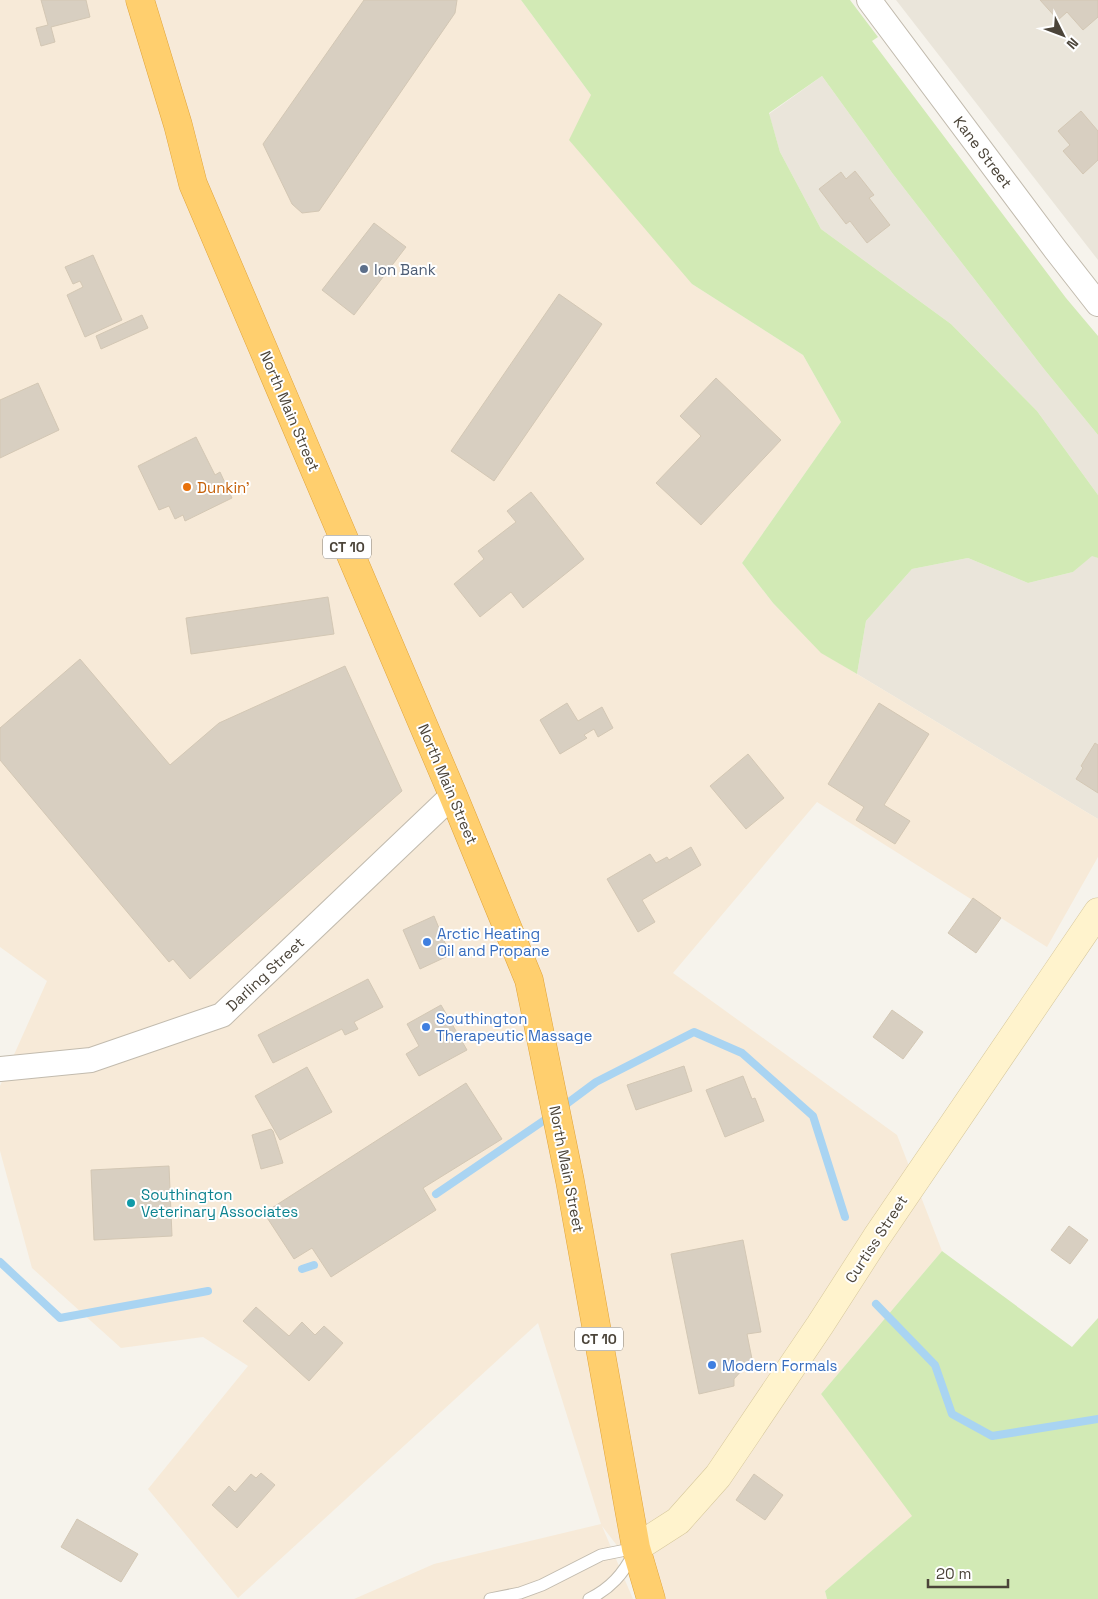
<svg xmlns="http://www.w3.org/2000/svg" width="1098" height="1599" font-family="'Space Grotesk',sans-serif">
<rect width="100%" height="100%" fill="#f6f3ec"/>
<!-- residential -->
<path fill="#eae5da" d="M896,0h202v260z
M822,76l71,98 151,195 54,66v60l-61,-84 -86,-87 -130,-95 -41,-77 -11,-38z
M1092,555l6,3v261l-241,-145 9,-53 46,-52 56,-11 60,25 45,-11z"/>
<!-- commercial -->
<path fill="#f7ead8" d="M0,0h521l70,95 101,189 111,71 38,67 -99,141 31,40 49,50 276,166v38l-51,90 -230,-145 -144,171 224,162 45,116 -121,143 92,122 -88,75 2,8h-169l-56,-73 31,73h-279l80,-35 167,-40 -63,-201 -300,275 -90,-109 100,-123 -45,-29 -82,11 -89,-80 -32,-117v-65l47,-105 -47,-34z"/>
<!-- green -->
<path fill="#d2eab5" d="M521,0h329l28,37 -6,4 194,257 32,38v99l-54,-66 -151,-195 -71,-98 -53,37 11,39 41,77 130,95 86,87 61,84v63l-6,-2 -19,16 -45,11 -60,-25 -56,11 -46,52 -9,53 -36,-21 -48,-50 -31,-40 99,-141 -38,-67 -111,-71 -123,-144 22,-45z
M942,1251l130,96 26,-29v281h-271l-2,-8 87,-75 -91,-122z"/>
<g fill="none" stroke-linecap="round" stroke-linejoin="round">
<!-- stream -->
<path stroke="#a9d4f2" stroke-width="8" d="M561,1108l35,-26 98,-50 48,21 71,63 32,101
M436,1194l116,-79
M0,1262l60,56 148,-27
M302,1269l12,-4
M876,1304l59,61 17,49 40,22 106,-17"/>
</g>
<!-- building -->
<path fill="#d8cfc1" stroke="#d3c7b4" d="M41,0h45l4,17 -39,10 4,15 -14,4 -5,-18 12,-3z
M364,0h93l-2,13 -136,198 -17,2 -10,-9 -29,-60z
M1040,0h58v17l-15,13 -16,-18 -9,8z
M1081,111l17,20v29l-15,14 -20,-23 7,-6 -12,-14z
M855,171l19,24 -5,3 21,27 -23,18 -17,-22 -4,3 -27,-35 22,-17 5,7z
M374,223l32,24 -52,68 -32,-25z
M93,255l29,65 -37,17 -18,-42 16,-8 -3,-6 -7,3 -8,-17z
M559,294l43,30 -108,157 -43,-30z
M142,315l6,13 -47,21 -5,-13z
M716,378l65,62 -80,85 -45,-42 45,-47 -21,-20z
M38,383l21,47 -59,28v-58z
M196,437l19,38 5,-3 12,26 -47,23 -2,-6 -8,4 -6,-13 -10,4 -21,-44z
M531,492l53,67 -61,49 -12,-16 -31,25 -26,-33 30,-25 -6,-8 38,-29 -9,-11z
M328,597l6,37 -143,20 -5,-36z
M80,659l90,106 49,-42 126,-57 57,125 -212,188 -17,-20 -4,3 -169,-202v-32z
M567,703l11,18 24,-14 11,21 -15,9 -4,-8 -10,6 3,3 -27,16 -20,-34z
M879,703l50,31 -45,71 26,16 -15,23 -39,-24 8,-13 -36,-23z
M1095,743l3,2v48l-22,-14 7,-11 -2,-2z
M748,754l36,44 -38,31 -36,-43z
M691,847l10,18 -59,35 13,22 -17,10 -31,-53 43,-25 6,9 11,-6 2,3z
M973,898l28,20 -25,35 -28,-20z
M434,916l16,39 -30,14 -17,-39z
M368,979l15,28 -29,15 4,7 -13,6 -3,-6 -69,34 -15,-28z
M441,1005l26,45 -48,26 -13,-22 13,-8 -12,-22z
M892,1010l31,22 -20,27 -30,-22z
M684,1066l8,25 -56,19 -9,-25z
M307,1067l25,45 -52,28 -25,-44z
M743,1076l9,23 3,-1 9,23 -39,16 -19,-47z
M466,1083l36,56 -79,49 13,22 -105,67 -19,-29 -18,11 -30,-46z
M271,1129l2,2 10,32 -22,6 -9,-34z
M169,1166l3,70 -78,4 -3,-70z
M1069,1226l19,14 -18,24 -19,-14z
M743,1240l18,92 -14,2 5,25 -18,20v7l-35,8 -28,-140z
M256,1307l33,29 13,-14 13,13 9,-9 19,17 -34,38 -66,-60z
M261,1473l14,12 -38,43 -25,-23 17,-19 6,6 16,-18 5,4z
M754,1474l29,21 -18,25 -29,-20z
M77,1519l61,35 -17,28 -60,-35z"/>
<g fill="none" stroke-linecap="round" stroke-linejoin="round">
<defs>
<path id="lane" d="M490,1599l30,-6 22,-8 59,-30 35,-7
M589,1599c22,-11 34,-25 45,-46"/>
<path id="street" d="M869,0l186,249 43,55
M0,1069l91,-9 131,-45 231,-220"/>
<path id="secondary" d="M636,1548l42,-27 40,-45 102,-151 56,-87 222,-326"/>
<path id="highway" d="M140,0l38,125 15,59 260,611 76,185 41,201 66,367 15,51"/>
</defs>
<!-- lane casing -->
<use href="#lane" stroke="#c2bbae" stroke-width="13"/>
<!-- street casing -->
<use href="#street" stroke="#c2bbae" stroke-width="26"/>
<!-- secondary casing -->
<use href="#secondary" stroke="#d6c79b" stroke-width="29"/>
<!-- highway casing -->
<use href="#highway" stroke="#e0a43c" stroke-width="29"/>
<!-- lane -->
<use href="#lane" stroke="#fff" stroke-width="11"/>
<!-- street -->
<use href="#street" stroke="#fff" stroke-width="24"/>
<!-- secondary -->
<use href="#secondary" stroke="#fff3cd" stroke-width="28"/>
<!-- highway -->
<use href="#highway" stroke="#ffcf6e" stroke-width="28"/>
</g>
<!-- markers -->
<circle fill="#5c6f8a" stroke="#fff" stroke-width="2" cx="364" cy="269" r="5"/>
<circle fill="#e8710a" stroke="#fff" stroke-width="2" cx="187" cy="487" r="5"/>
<g fill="#3f7fe0" stroke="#fff" stroke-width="2">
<circle cx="427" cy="942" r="5"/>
<circle cx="426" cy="1027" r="5"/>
<circle cx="712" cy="1365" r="5"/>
</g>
<circle fill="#0f9aa8" stroke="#fff" stroke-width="2" cx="131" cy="1203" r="5"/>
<g text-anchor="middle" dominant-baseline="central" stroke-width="4" stroke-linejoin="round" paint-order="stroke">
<!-- shield labels -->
<g fill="#fff" stroke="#817c74" stroke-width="1">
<rect x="323" y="535.5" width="48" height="23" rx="4"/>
<rect x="575" y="1327.5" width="48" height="23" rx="4"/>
</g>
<g font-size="14" font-weight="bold" fill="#4b4439">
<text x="347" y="547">CT 10</text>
<text x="599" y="1339">CT 10</text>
</g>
<!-- street labels -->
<g font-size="15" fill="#4b4439" stroke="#fff">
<text transform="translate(983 152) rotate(53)">Kane Street</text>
<text transform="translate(290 411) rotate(67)">North Main Street</text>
<text transform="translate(448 784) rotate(67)">North Main Street</text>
<text transform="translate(265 974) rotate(-43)">Darling Street</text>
<text transform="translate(567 1169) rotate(79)">North Main Street</text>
<text transform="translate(876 1239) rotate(-57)">Curtiss Street</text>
</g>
<!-- service labels -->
<g font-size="15" fill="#4e5e75" stroke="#fff" text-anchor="start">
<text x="374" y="269">Ion Bank</text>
</g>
<!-- food labels -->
<g font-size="15" fill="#c56008" stroke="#fff" text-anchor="start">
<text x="197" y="487">Dunkin'</text>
</g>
<!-- shop labels -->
<g font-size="15" fill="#366cbe" stroke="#fff" text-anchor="start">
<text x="437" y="933">Arctic Heating<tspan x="437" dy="17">Oil and Propane</tspan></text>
<text x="436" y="1018">Southington<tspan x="436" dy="17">Therapeutic Massage</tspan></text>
<text x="722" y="1365">Modern Formals</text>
</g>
<!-- culture labels -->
<g font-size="15" fill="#0d838f" stroke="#fff" text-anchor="start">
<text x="141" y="1194">Southington<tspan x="141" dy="17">Veterinary Associates</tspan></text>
</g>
</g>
<!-- north arrow -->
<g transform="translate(1063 35) rotate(132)" stroke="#ffffff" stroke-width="4" paint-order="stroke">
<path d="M0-4L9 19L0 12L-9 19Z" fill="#4b4439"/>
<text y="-8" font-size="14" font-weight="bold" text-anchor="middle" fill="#4b4439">N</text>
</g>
<!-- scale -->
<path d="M928 1579v8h80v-8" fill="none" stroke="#4b4439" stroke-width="2.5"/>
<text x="936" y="1579" font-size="15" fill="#4b4439" stroke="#ffffff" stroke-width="4" paint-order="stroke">20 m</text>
</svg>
